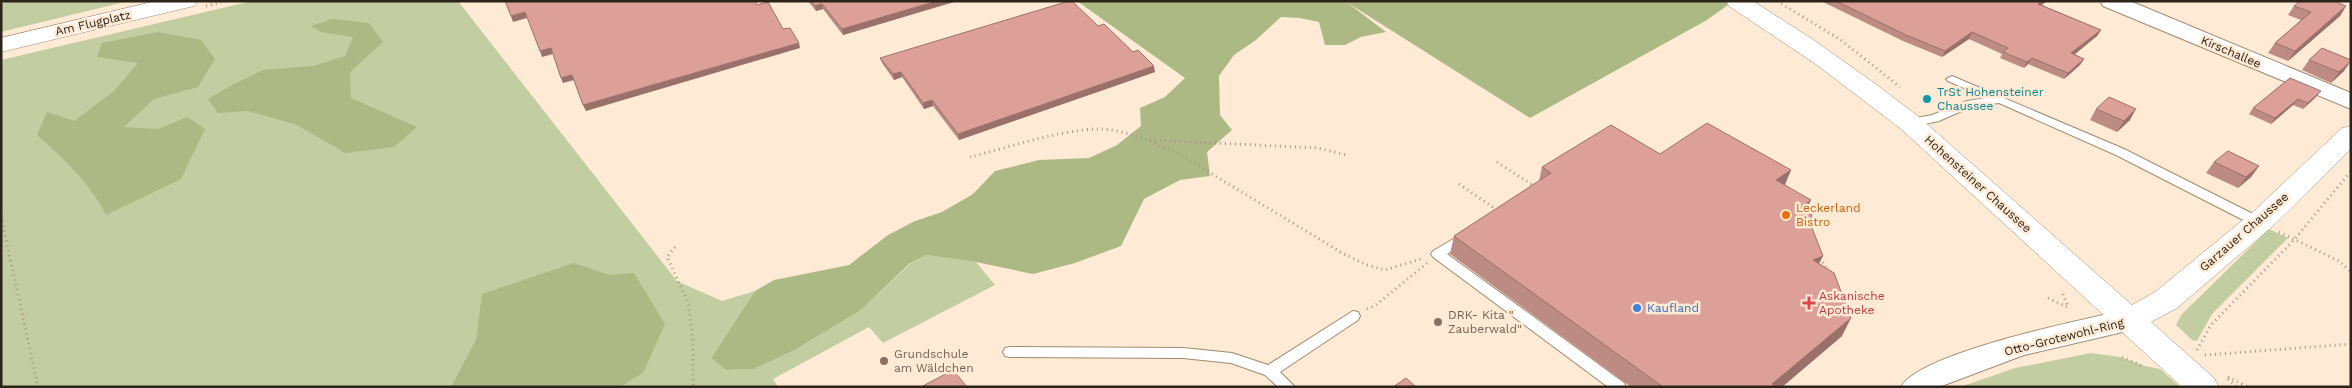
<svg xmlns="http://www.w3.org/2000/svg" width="2352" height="388" font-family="'Work Sans',sans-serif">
<rect width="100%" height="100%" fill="#ffebd5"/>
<!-- green -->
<path fill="#c3cda2" d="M1,1h128l-128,31z
M252,1h206l219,280 45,20 33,-10 -44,67 15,12 28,-1 41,-19 66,-40 49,-46 16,-9 50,7 19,23 -112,58 -14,-16 -96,52 5,8h-777v-327z
M2269,229l19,9 -76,76 -15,27 -5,-1 -16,-15 6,-11z
M2091,353l29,4 25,9 15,3 20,18h-220l55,-19z"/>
<!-- forest -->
<path fill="#adb984" d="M1077,1h654l1,1 -25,18 -177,98 -182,-115 38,29 -25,5 -16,8h-20l-6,-23 -19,-4 -19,-1 -25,23 -22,15 -15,21 1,39 12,15 -25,22 3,24 -30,4 -36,19 -23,47 -46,17 -42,11 -57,-12 -50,-7 -17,9 -48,46 -66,40 -41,19 -28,1 -15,-12 44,-67 19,-11 75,-15 39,-30 27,-14 27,-9 31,-18 22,-23 44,-11 50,-2 28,-13 24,-19 -1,-18 25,-11 20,-19z
M332,19l37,4 14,19 -33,30 1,26 66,29 -23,20 -49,6 -48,-28 -49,-14 -30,2 -10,-14 24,-14 31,-15 50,-4 32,-10 8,-19 -32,-5 -10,-6z
M158,32l43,8 14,19 -17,28 -44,12 -30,28 34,2 29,-12 18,12 -24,50 -75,36c-16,-32 -42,-56 -69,-80l10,-23 27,9 40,-30 24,-28 -41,-6 5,-14z
M574,263l36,12 24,-2 31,51 -22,49 -23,14h-175l7,-2 24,-45 6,-46z"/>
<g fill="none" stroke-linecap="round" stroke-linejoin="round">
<defs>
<path id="lane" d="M1952,76l172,73 139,70 1,3 -6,4 -5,-1 -137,-70 -117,-52 -26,3 -34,15 -29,6 -4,-1 -2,-3 2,-3 26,-5 35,-14 19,-3 -38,-17 -2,-2z
M1465,232l6,4 -1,3 -23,15 177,129 2,4h-18l-175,-130 -2,-3 2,-3z
M1353,311l5,1 2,4 -2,4 -78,52 15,15h-17l-13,-12 -34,-12 -48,-5 -173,-1 -5,-1 -2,-4 2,-4 5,-1 173,1 49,5 36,12z"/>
<path id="street" d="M2100,1h30l221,92v16l-248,-103z
M2130,309l10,3 5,8 -5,8 -116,27 -85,32h-38c19,-35 186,-68 229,-78z"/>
<path id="secondary" d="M156,1h41l-3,5 -193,46v-14z
M1726,1h27l59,38 65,46 42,32 213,188 23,-13 99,-81 88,-83 9,-2v23l-77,76 -97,83 -26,14 63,56 5,9h-37l-281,-258 -84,-64 -88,-59z"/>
</defs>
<!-- lane casing -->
<use href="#lane" stroke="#a18a71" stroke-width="2"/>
<!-- street casing -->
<use href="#street" stroke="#a18a71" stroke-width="2"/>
<!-- secondary casing -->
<use href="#secondary" stroke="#a18a71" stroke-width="1"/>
<!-- path -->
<path stroke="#a69786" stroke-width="3" stroke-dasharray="1 4" stroke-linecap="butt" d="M1777,1l64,39 59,47
M206,6l20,-5
M1150,140l168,8 28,7
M970,157c37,-9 107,-33 142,-27 22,4 42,13 62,21l170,103 23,11 18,5 39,-12
M1497,162l37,24
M1459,184l38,26
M1,216l37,171
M2279,232l60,29 12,11
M675,247l-8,10 21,45 5,39v46
M1820,258l10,16
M2063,294l5,13
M2048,298l19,9
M1367,309l9,-4 51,-42
M2197,350l14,-25 83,-85 57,-69
M2205,355l146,-11
M2122,357l22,10
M2228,377l20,10
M2228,379l9,8"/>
<!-- lane -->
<use href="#lane" fill="#fff" fill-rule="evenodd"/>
<!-- street -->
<use href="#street" fill="#fff" fill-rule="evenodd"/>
<!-- secondary -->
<use href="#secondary" fill="#fff" fill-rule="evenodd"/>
</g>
<!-- wall -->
<path fill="#bd8a84" d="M808,1h149l-114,34 -20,-26 -7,2z
M1821,1h226l-5,4 59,25 -4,6 -23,18 10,5 -4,6 -16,14 -36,-15 -4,4 -24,-10 2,-4 -33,-15 -27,18 -39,-16z
M2294,6h52l-6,10 -52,45 -20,-8 7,-10 26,-23 -13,-5z
M1098,26l57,46 -196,68 -26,-34 -9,3 -22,-32 -8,3 -12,-17 -2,-5z
M2309,60l35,11 -13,12 -29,-13z
M2290,78l26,19 -13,12 -10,-4 -22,19 -22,-10 4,-6z
M2096,109l34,11 -13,12 -27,-12z
M1660,154l131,16 -6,15 21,26 4,12 9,41 23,72 -60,51h-151l-181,-133 4,-18 85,-55 3,-14z
M2214,162l45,4 -8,11 -13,11 -32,-15z"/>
<!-- shaded-wall -->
<path fill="#9a706b" d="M937,1h20l-114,34 -1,-6z
M2041,1h6l-13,9 4,-6z
M822,4l1,5 -7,2 -1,-5z
M2346,6l-6,10 -52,45 7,-10z
M525,12l2,6 -14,4 -2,-6z
M2101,30l-4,6 -29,24 3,-7z
M1972,32l-3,7 -27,18 3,-6z
M799,43l1,5 -214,63 -3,-6z
M551,48l2,6 -11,3 -2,-6z
M2032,58l-4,6 -4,4 3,-6z
M2084,59l-4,6 -16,14 4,-6z
M2351,61l-7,10 -13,12 8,-11z
M1154,66l1,6 -196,68 -1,-6z
M901,72l1,5 -8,3 -1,-6z
M572,75l2,5 -11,3 -2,-5z
M2321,91l-5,6 -13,12 5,-6z
M2298,99l-5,6 -22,19 4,-6z
M932,100l1,6 -9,3 -1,-6z
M2136,109l-6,11 -13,12 7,-11z
M2259,166l-8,11 -13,11 8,-11z
M1791,170l-8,18 -7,-8z
M1811,200l-8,18 -3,-10z
M1823,256l-9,18 -1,-14z
M1851,318l-9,18 -60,51h-11l1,-3z"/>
<!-- building -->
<path fill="#dca099" stroke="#9a706b" d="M505,1h250l2,4 11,-3 15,27 7,-1 9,15 -216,62 -11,-30 -11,3 -10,-30 -11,3 -15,-39 -14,4z
M811,1h126l-95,28 -20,-25 -7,2z
M1069,1h3l26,25 6,-2 29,28 5,-2 16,16 -196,68 -26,-34 -9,3 -22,-31 -8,2 -13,-16z
M1836,1h205l-3,3 63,26 -30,23 13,6 -16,14 -36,-15 -5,4 -24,-10 5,-4 -36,-16 -27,19 -39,-16z
M2300,1h34l12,5 -51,45 -20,-8 36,-31 -17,-6z
M2322,48l29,12v1l-12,11 -30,-12z
M2290,78l31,13 -13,12 -10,-4 -23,19 -22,-10z
M2109,97l27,12 -12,12 -28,-12z
M1707,123l84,47 -15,10 35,20 -11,8 12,7 -2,8 13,33 -10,4 21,13 17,45 -79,66 5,3h-114l-209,-151 97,-63 -9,-6 69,-42 49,29z
M2228,151l31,15 -13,11 -32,-15z
M953,370l14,17h-46z
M1406,378l10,9h-23z"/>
<!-- markers -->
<circle fill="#0f9aa8" stroke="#ffebd5" stroke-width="2" cx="1927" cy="99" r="5"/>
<circle fill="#e8710a" stroke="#ffebd5" stroke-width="2" cx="1786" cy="215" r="5"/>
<path fill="#e0444e" stroke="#ffebd5" stroke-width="2" d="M1806.5 295.5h5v5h5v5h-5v5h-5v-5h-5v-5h5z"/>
<circle fill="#3f7fe0" stroke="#ffebd5" stroke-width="2" cx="1637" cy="308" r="5"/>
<g fill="#8d6e63" stroke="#ffebd5" stroke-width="2">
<circle cx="1438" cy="322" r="5"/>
<circle cx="884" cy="361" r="5"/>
</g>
<g text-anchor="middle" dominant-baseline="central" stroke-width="5" stroke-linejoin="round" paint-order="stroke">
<!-- street labels -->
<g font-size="12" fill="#2c2319" stroke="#ffebd5">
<text transform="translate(93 23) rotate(-13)">Am Flugplatz</text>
<text transform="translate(2231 52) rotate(23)">Kirschallee</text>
<text transform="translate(1978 184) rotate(42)">Hohensteiner Chaussee</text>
<text transform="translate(2244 232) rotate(-41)">Garzauer Chaussee</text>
<text transform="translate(2064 337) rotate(-14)">Otto-Grotewohl-Ring</text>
</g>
<!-- culture labels -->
<g font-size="12" fill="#0d838f" stroke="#ffebd5" text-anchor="start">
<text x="1937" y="92">TrSt Hohensteiner<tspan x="1937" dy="14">Chaussee</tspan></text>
</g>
<!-- food labels -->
<g font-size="12" fill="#c56008" stroke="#ffebd5" text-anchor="start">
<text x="1796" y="208">Leckerland<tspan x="1796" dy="14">Bistro</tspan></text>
</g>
<!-- health labels -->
<g font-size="12" fill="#be3a42" stroke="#ffebd5" text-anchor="start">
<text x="1819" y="296">Askanische<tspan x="1819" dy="14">Apotheke</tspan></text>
</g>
<!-- shop labels -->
<g font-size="12" fill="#366cbe" stroke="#ffebd5" text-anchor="start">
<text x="1647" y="308">Kaufland</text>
</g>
<!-- education labels -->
<g font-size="12" fill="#785e54" stroke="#ffebd5" text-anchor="start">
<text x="1448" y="315">DRK- Kita "<tspan x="1448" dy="14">Zauberwald"</tspan></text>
<text x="894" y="354">Grundschule<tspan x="894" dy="14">am Wäldchen</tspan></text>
</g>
</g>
<!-- border -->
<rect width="2352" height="388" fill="none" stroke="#2c2319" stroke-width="5"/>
</svg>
